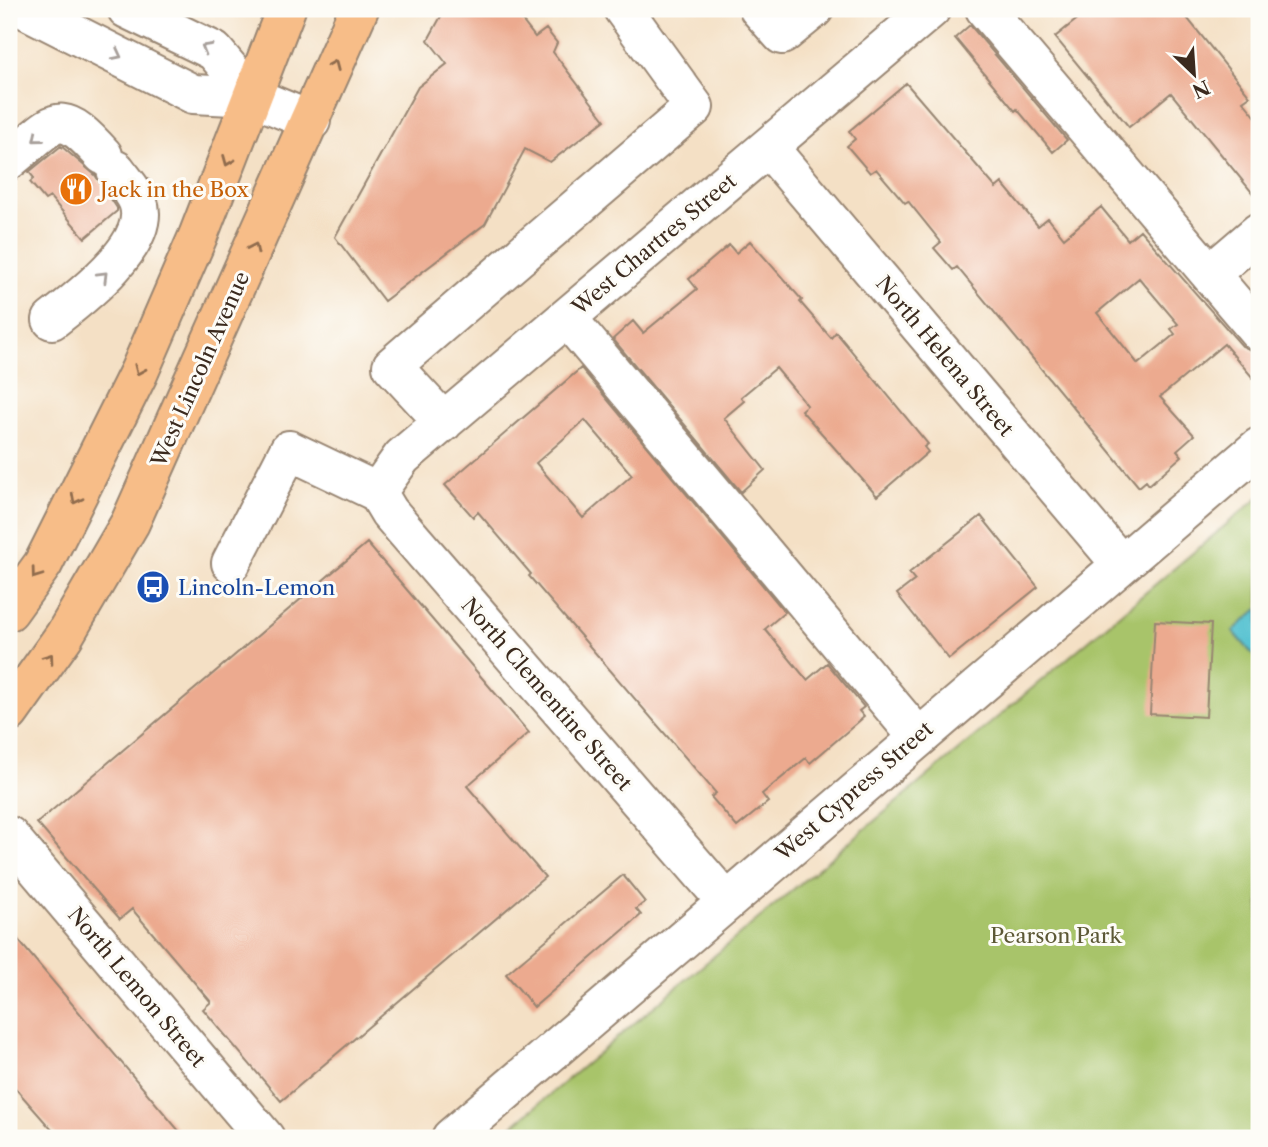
<svg xmlns="http://www.w3.org/2000/svg" width="1268" height="1147" font-family="'Libre Caslon Text',serif">
<rect width="100%" height="100%" fill="#fdfcf7"/>
<filter id="ink" filterUnits="userSpaceOnUse"><feTurbulence type="fractalNoise" baseFrequency=".0143" numOctaves="2"/><feDisplacementMap in="SourceGraphic" scale="14" xChannelSelector="R" yChannelSelector="G"/><feConvolveMatrix kernelMatrix="1 2 1 2 8 2 1 2 1" color-interpolation-filters="sRGB"/></filter>
<filter id="wash" filterUnits="userSpaceOnUse"><feTurbulence type="fractalNoise" baseFrequency=".00686" numOctaves="4" result="noise"/><feDisplacementMap in="SourceGraphic" scale="28" xChannelSelector="R" yChannelSelector="G"/><feGaussianBlur stdDeviation="1.57" result="paint"/><feColorMatrix in="noise" values="0 0 0 0 0 0 0 0 0 0 0 0 0 0 0 0 0 1.4 0 .05"/><feComposite in="paint" operator="in"/></filter>
<g filter="url(#wash)">
<rect width="100%" height="100%" fill="#f4e0c5"/>
<!-- green -->
<path fill="#a8c46a" stroke="#727744" stroke-width="2" d="M1259,497v641h-761z"/>
<!-- water -->
<path fill="#57c2d1" stroke="#497678" stroke-width="2" d="M1259,608v54l-26,-31z"/>
<g id="blocks">
<!-- building -->
<path fill="#ecaa8f" fill-rule="evenodd" d="M445,9h68l22,28 11,-8 11,14 -4,9 52,68 -55,42 -25,-13 -40,75 -101,77 -49,-64 83,-150 29,-23 -19,-24z
M1090,9h90l70,87 -7,5 16,20v80l-88,-108 -42,34 -74,-90z
M970,25l97,115 -14,12 -36,-43 -2,2 -60,-73z
M906,83l90,105 6,-5 36,43 10,-8 16,20 37,-31 27,33 12,-10 102,116 17,7v32l-35,-41 -64,53 34,38 -17,15 5,6 -33,29 -3,-4 -7,6 -182,-220 -4,3 -19,-22 7,-6 -33,-41 -3,2 -29,-34 -6,4 -23,-27 8,-7 -6,-8zM1139,278l39,46 -7,5 4,5 -37,30 -41,-51z
M61,146l34,29 22,33v3l-32,27 -35,-41 -5,3 -15,-18 4,-4 -5,-6z
M750,241l52,59 -2,2 31,36 5,-6 92,112 -4,3 4,5 -51,44 -76,-86 6,-5 -31,-37 -35,29 3,4 -20,17 41,52 -24,22 -128,-153 20,-18 10,12 54,-44 -8,-10 40,-34 7,8z
M581,368l204,244 -20,17 42,51 20,-17 37,44 -5,4 5,6 -54,46 -4,-5 -44,36 6,8 -31,25 -26,-30 5,-4 -187,-217 2,-2 -53,-62 -5,5 -28,-32zM585,420l47,55 -49,43 -47,-55z
M981,516l57,71 -89,72 -52,-65 18,-14 -6,-7z
M367,543l162,190 -62,53 78,91 -264,224 -78,-92 8,-7 -79,-93 -12,10 -83,-96z
M1155,621l56,3 -5,93 -56,-3z
M623,875l22,27 -9,7 5,6 -107,92 -28,-33z
M9,929l176,209h-126l-50,-57z"/>
</g>
</g>
<g filter="url(#ink)">
<use href="#blocks" fill-opacity="0" stroke="#988572" stroke-width="2"/>
<g fill="none" stroke-linecap="round" stroke-linejoin="round">
<defs>
<path id="minor" d="M25,9l168,85 60,3 58,24
M127,9l87,42 39,46
M759,9l23,26 32,-26
M985,9l274,323
M769,148l351,415
M9,160c48,-38 48,-56 94,-5
M1210,274l49,-42
M567,318l351,419
M52,320c27,-21 101,-77 86,-118 -4,-11 -15,-22 -22,-32
M444,422l-52,-56 302,-259 -71,-98
M231,563l58,-113 88,42
M9,836l256,302
M726,901l-337,-389 -12,-20 25,-35 529,-448
M451,1138l808,-691"/>
<path id="major" d="M9,611l34,-47 96,-192 59,-136 88,-227
M9,713l55,-77 66,-113 229,-514"/>
</defs>
<!-- minor casing -->
<use href="#minor" stroke="#988572" stroke-width="42"/>
<!-- major casing -->
<use href="#major" stroke="#988572" stroke-width="42"/>
<!-- minor -->
<use href="#minor" stroke="#fff" stroke-width="38"/>
<!-- major -->
<use href="#major" stroke="#f7bd88" stroke-width="38"/>
</g>
<!-- one-way arrows -->
<defs><path id="oneway-chevron" d="M-2-3.5L2.5 0L-2 3.5" fill="none" stroke-width="1.6" stroke-linecap="round" stroke-linejoin="round" transform="scale(1.75)"/></defs>
<g stroke="#a79f9a">
<use href="#oneway-chevron" transform="translate(206 48) rotate(-150)"/>
<use href="#oneway-chevron" transform="translate(117 55) rotate(27)"/>
<use href="#oneway-chevron" transform="translate(37 138) rotate(141)"/>
<use href="#oneway-chevron" transform="translate(103 276) rotate(-45)"/>
</g>
<g stroke="#906c4e">
<use href="#oneway-chevron" transform="translate(334 65) rotate(-67)"/>
<use href="#oneway-chevron" transform="translate(228 161) rotate(112)"/>
<use href="#oneway-chevron" transform="translate(254 248) rotate(-65)"/>
<use href="#oneway-chevron" transform="translate(139 370) rotate(114)"/>
<use href="#oneway-chevron" transform="translate(76 499) rotate(117)"/>
<use href="#oneway-chevron" transform="translate(36 574) rotate(126)"/>
<use href="#oneway-chevron" transform="translate(49 658) rotate(-54)"/>
</g>
</g>
<!-- icons -->
<defs>
<symbol id="restaurant-disc" viewBox="-11 -11 22 22"><circle r="9.5" fill="#e8710a" stroke="#fdfcf7"/><path d="M-5-6h1v4h1v-4h1v4h1v-4h1v5L-1.5 .5V6h-2V.5L-5-1ZM5-6V6H3V1.5H1.5Q1.5-4 5-6Z" fill="#fff"/></symbol>
<symbol id="bus-disc" viewBox="-11 -11 22 22"><circle r="9.5" fill="#1a4fb4" stroke="#fdfcf7"/><path d="M-5-6H5V4H4V6H2V4H-2V6H-4V4H-5ZM-3.5-4V0h7V-4ZM-3.5 1.2v1.5H-2V1.2ZM2 1.2v1.5H3.5V1.2Z" fill="#fff"/></symbol>
</defs>
<g fill-rule="evenodd">
<use href="#restaurant-disc" x="57" y="170" width="38" height="38"/>
<use href="#bus-disc" x="134" y="568" width="38" height="38"/>
</g>
<g text-anchor="middle" dominant-baseline="central" stroke-width="6" stroke-linejoin="round" paint-order="stroke">
<!-- food labels -->
<g font-size="21" fill="#c56008" stroke="#fdfcf7" text-anchor="start">
<text x="100" y="189">Jack in the Box</text>
</g>
<!-- street labels -->
<g font-size="21" fill="#3b2a1e" stroke="#fdfcf7">
<text transform="translate(654 244) rotate(-40)">West Chartres Street</text>
<text transform="translate(945 356) rotate(50)">North Helena Street</text>
<text transform="translate(200 369) rotate(-66)">West Lincoln Avenue</text>
<text transform="translate(547 694) rotate(49)">North Clementine Street</text>
<text transform="translate(854 791) rotate(-41)">West Cypress Street</text>
<text transform="translate(137 987) rotate(50)">North Lemon Street</text>
</g>
<!-- transit labels -->
<g font-size="21" fill="#164399" stroke="#fdfcf7" text-anchor="start">
<text x="178" y="587">Lincoln-Lemon</text>
</g>
<!-- park labels -->
<g font-size="21" fill="#5c5835" stroke="#fdfcf7">
<text x="1056" y="935">Pearson Park</text>
</g>
</g>
<!-- margin -->
<rect width="1268" height="1147" fill="none" stroke="#fdfcf7" stroke-width="35"/>
<!-- north arrow -->
<g transform="translate(1194 74) rotate(155)" stroke="#fdfcf7" stroke-width="5" paint-order="stroke">
<path d="M0-5L12 26L0 18L-12 26Z" fill="#3b2a1e"/>
<text y="-10" font-size="19" font-weight="bold" text-anchor="middle" fill="#3b2a1e">N</text>
</g>
</svg>
